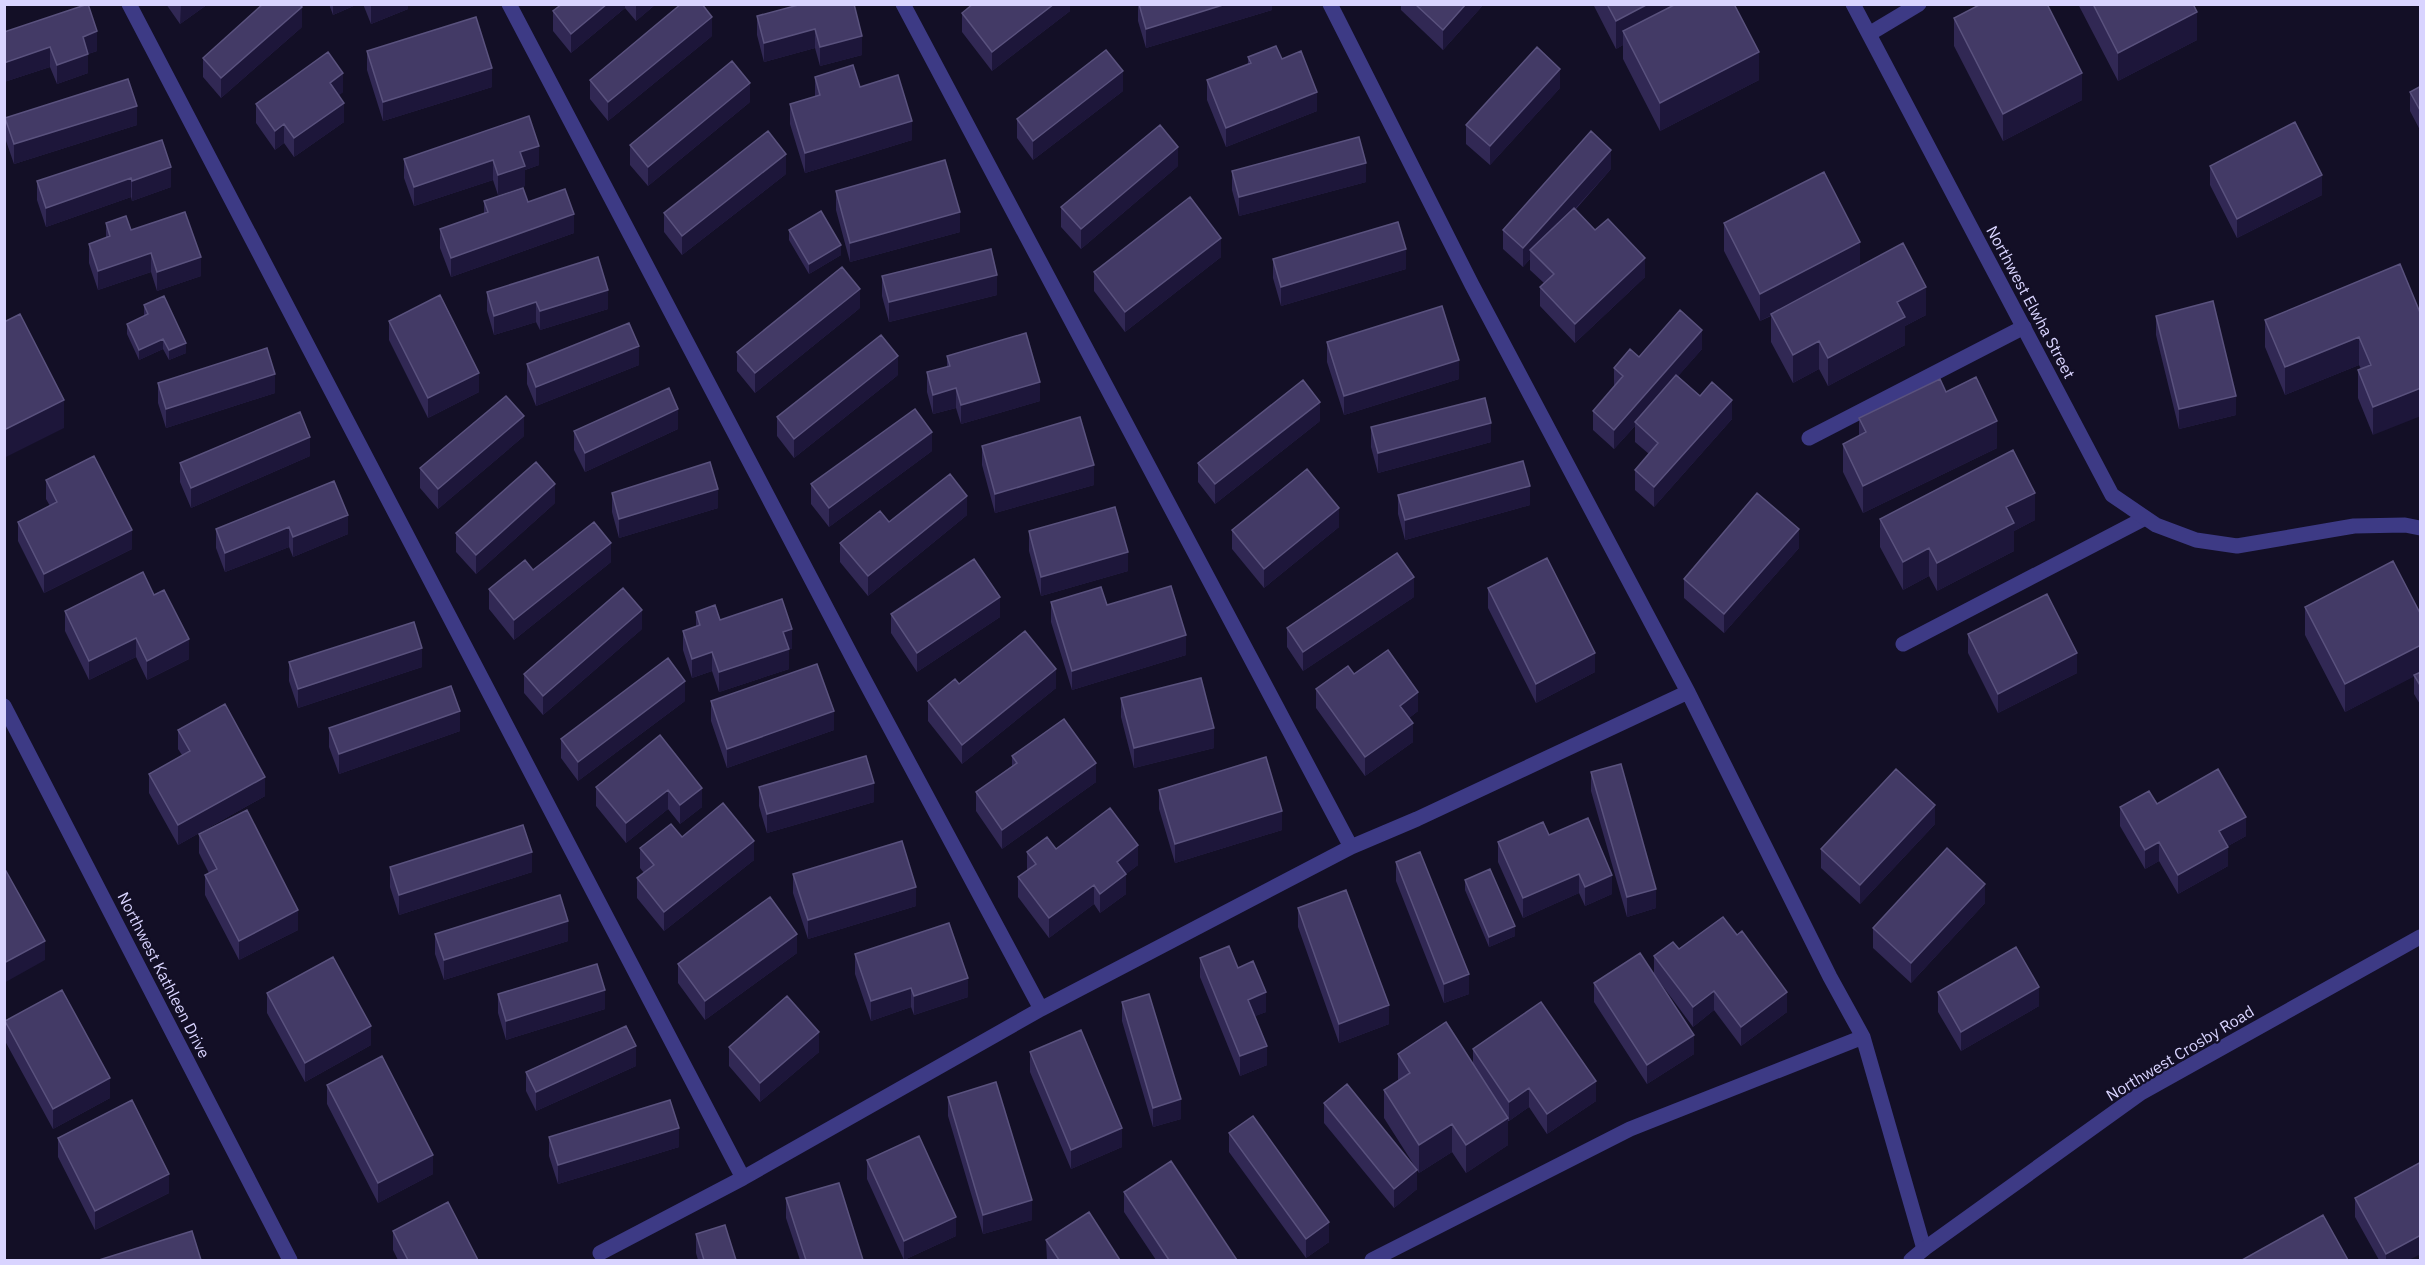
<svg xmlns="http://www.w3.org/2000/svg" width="2425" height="1265" viewBox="0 0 2425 1265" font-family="'IBM Plex Sans',sans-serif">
<rect width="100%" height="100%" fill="#130f26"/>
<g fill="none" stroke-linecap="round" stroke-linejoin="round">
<path stroke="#3d3a85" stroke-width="15" d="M1809 438 2024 327
M1903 644 2145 518"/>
<path stroke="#3d3a85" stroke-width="15" d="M129 4 743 1178
M509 4 859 670 1041 1009
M903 4 1351 847
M1330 4 1472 285 1688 692 1830 977 1863 1037 1924 1249
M1853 4 2112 495 2156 525 2196 540 2237 546 2354 526 2405 525 2420 528
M1869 34 1919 4
M4 706 290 1260
M600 1253 743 1178 1041 1009 1351 847 1417 819 1688 692
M1372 1260 1630 1129 1863 1037"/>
<path stroke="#3d3a85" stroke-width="15" d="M1911 1260 1924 1249 2141 1093 2420 937"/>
</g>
<path fill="#312854" d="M166 4H208L180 24Z
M329 4H358L333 15Z
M363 4H408V9L371 24Z
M562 4H656L636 21 625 8 571 53 553 31V11Z
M802 4 862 55 820 66 815 48 764 62 757 35V16Z
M1070 4V11L992 71 962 32V13Z
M1138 4H1272V10L1146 48 1138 21Z
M1401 4H1484L1443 50 1401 10Z
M1593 4H1734L1759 80 1660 131 1623 59V45L1616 49Z
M2078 4H2193L2197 40 2118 81Z
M1954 18 2082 100 2003 141 1954 46Z
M302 27 221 98 203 77V58Z
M4 32 97 51 88 54V73L57 84 50 67 4 82Z
M712 36 608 121 590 99V80Z
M367 51 492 87 383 121 367 70Z
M1248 57 1282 59 1317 111 1226 147 1207 100V80L1248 64Z
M815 77 860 87 912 140 805 173 790 124V104L815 97Z
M2421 86V132L2410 111V92Z
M1560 88 1490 165 1466 144V125Z
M1123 91 1033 160 1017 138V119Z
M343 92 339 95 344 122 294 157 284 143 275 150 256 123V104Z
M750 102 648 186 630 165V145Z
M529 116 539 165 525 170V186L498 195 493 180 414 206 404 178V159Z
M5 118 137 125 14 164 5 138Z
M162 140 171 187 132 201 131 197 46 227 37 200V181Z
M1178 166 1081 249 1061 227V207Z
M2210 166 2322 195 2237 238 2210 185Z
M1611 169 1576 209 1595 230 1645 277 1575 343 1540 306V287L1544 283 1530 270V259L1523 267 1503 249V230Z
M1232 171 1366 182 1239 216 1232 190Z
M786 174 682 255 664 232V213Z
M836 191 960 232 850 262 836 210Z
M484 201 528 202 574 233 451 277 440 248V229L484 213Z
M106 223 131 230 201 276 157 291 151 272 98 290 89 263V244L106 238Z
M1724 223 1860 266 1926 315 1905 326V345L1828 386 1819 369 1793 383 1771 342V316L1760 321 1724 251Z
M789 230 841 255 809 274 789 240Z
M1221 257 1125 332 1094 291V272Z
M1273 259 1406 269 1281 306 1273 278Z
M2400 264 2373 435 2358 398V370L2361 369 2359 365 2285 395 2265 347V320Z
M882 276 997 295 889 322 882 296Z
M487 292 608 309 540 330 536 322 494 335 487 311Z
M144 305 186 353 169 360 163 349 139 360 127 334V324L144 316Z
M860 308 755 393 737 371V352Z
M2156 316 2236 415 2179 429 2156 335Z
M389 321 479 392 428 418 389 340Z
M1327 342 1459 379 1344 415 1327 362Z
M1702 349 1678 376 1700 396 1732 419 1654 507 1635 490V470L1649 454 1635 442V426L1614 449 1593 430V411L1614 387V368L1639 357Z
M947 356 1040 401 961 424 956 408 933 414 927 392V372L947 367Z
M527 364 639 365 536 406 527 384Z
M898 375 794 458 777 436V417Z
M158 383 275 393 166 428 158 403Z
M1946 392 1997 448 1863 513 1843 472V444L1859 436V418Z
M1320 421 1215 504 1198 482V463Z
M1371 427 1491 442 1378 473 1371 447Z
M678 429 585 472 574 450V431Z
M524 436 438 509 420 488V468Z
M982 446 1094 485 995 513 982 465Z
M932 451 829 527 811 504V484Z
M310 456 191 508 180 482V463Z
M46 480 132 549 44 593 18 541V522L50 506 46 499Z
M612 493 718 508 619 538 612 512Z
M1398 495 1530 505 1405 540 1398 514Z
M555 503 476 574 456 552V533Z
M348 515V534L293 557 289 547 225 572 216 548V529Z
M967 515 868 596 840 562V543L889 522Z
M1880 519 2035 520 2014 531V551L1937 591 1929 576 1903 590 1880 547Z
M1339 527 1264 588 1232 549V530Z
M1029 531 1128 571 1041 596 1029 551Z
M1799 548 1724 633 1684 598V579Z
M611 562 514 640 489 609V589L533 570Z
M1488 588 1595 672 1536 703 1488 608Z
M154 595 189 659 147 680 136 657 89 680 65 631V611Z
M1414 597 1303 671 1287 647V628Z
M1051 602 1107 605 1186 655 1072 690 1051 622Z
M2305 607 2421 615V706L2414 694V676L2345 712 2305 635Z
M696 612 720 620 792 649H789V669L719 692 712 671 692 678 683 650V631L696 627Z
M891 614 1000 617 917 672 891 633Z
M642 629 543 715 524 693V674Z
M1968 634 2077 673 1998 713 1968 653Z
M289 662 422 667 298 708 289 681Z
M1354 674 1418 711 1409 718 1413 742 1365 776 1316 708V689Z
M959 684 1056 688 962 764 928 721V701Z
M1121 698 1214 748 1134 768 1121 717Z
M685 701 578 781 561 758V739Z
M711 701 834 730 727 768 711 721Z
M329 728 460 731 339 774 329 747Z
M178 730 265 796 178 845 149 793V774L182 755 178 749Z
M660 735 702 807 680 824 668 809 626 843 596 806V787Z
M1012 756 1096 782 1002 849 976 811V792L1012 766Z
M1591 772 1656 908 1627 917 1591 791Z
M759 787 874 802 767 833 759 806Z
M1159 790 1282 830 1175 863 1159 809Z
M2157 804 2246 836 2228 846V866L2178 894 2159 861 2145 869 2120 826V807Z
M1935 824 1860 904 1821 868V849Z
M199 834 298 930 239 960 205 895V875L209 873 199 853Z
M1549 835 1612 894 1585 906 1579 893 1523 918 1498 862V842Z
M682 837 754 860 664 931 637 898V878L644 873 640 868V848Z
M1056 849 1138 865 1126 874V894L1100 913 1094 904 1049 938 1018 897V877L1027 871V852Z
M1396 862 1469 994 1444 1003 1396 881Z
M390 867 532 872 399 915 390 887Z
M793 874 916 906 808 939 793 893Z
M1465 880 1515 936 1489 947 1465 890Z
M1985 903 1911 983 1873 948V928Z
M1298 908 1389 1024 1339 1043 1298 927Z
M435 934 568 941 444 980 435 954Z
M1737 935 1787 1012 1741 1046 1714 1010 1693 1027 1656 977 1694 1054 1647 1084 1594 1002V983L1654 975V956Z
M797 953 705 1020 678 983V964Z
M855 954 968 997 914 1015 911 1007 871 1021 855 974Z
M1200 958 1238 968 1266 1012 1255 1016 1267 1065 1240 1076 1200 977Z
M1938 992 2039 1006 1961 1051 1938 1012Z
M267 993 371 1045 305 1082 267 1013Z
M498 994 605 1009 506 1040 498 1013Z
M1122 1002 1181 1119 1153 1127 1122 1021Z
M5 1021 110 1098 53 1129 5 1041Z
M729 1047 819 1052 760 1102 729 1066Z
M1473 1049 1596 1101 1547 1134 1529 1107 1509 1121H1508V1145L1466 1173 1452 1152 1419 1173 1384 1118V1090L1398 1081V1054L1473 1063Z
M1030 1052 1122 1147 1071 1169 1030 1072Z
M636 1066 536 1111 526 1091V1072Z
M327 1085 433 1174 378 1203 327 1104Z
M948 1097 1032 1220 983 1234 948 1116Z
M1324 1103 1417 1189 1394 1208 1324 1123Z
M1229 1133 1329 1242 1306 1258 1229 1152Z
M549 1137 679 1147 558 1184 549 1156Z
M58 1138 169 1193 95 1230 58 1157Z
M867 1160 956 1236 904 1260 867 1179Z
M1124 1192 1237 1260H1156L1124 1212Z
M786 1198 863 1260H800L786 1218Z
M2355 1198 2409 1260H2379L2355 1217Z
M393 1231 478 1260H398L393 1250Z
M696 1234 736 1260H698L696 1253Z
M1046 1240 1120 1260H1047Z"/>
<path fill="#1d163a" d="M181 4H208L180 24Z
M333 4H358L333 15Z
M371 4H408V9L371 24Z
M607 4H625V8L571 53V34Z
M636 4H656L636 21Z
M1054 4H1070V11L992 71V52Z
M1226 4H1272V10L1146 48V29Z
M1466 4H1484L1443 50V30Z
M1648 4H1703L1623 31V45L1616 49V21Z
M302 7V27L221 98V78Z
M2197 12V40L2118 81V53Z
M712 17V36L608 121V102Z
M815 29V48L764 62V43Z
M97 31V51L88 54V73L57 84V65L83 37Z
M862 36V55L820 66V47Z
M50 47V67L4 82V63Z
M1759 52V80L1660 131V103Z
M492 68V87L383 121V102Z
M1560 69V88L1490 165V146Z
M1123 71V91L1033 160V141Z
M343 73V92L330 102V83Z
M2082 73V100L2003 141V114Z
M750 83V102L648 186V167Z
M1317 92V111L1226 147V128Z
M344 103V122L294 157V138Z
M137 106V125L14 164V144Z
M912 121V140L805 173V153Z
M284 124V143L275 150V131Z
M539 146V165L525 170V186L498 195V175L520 152Z
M1178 147V166L1081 249V229Z
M1611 150V169L1534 254 1530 250V259L1523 267V248Z
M786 154V174L682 255V236Z
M493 160V180L414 206V187Z
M1366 163V182L1239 216V197Z
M171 167V187L132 201V181Z
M2322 175V195L2237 238V219Z
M131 178V197L46 227V208Z
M960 212V232L850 262V243Z
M574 214V233L451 277V258Z
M1221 238V257L1125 332V312Z
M1860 242V270L1760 321V294Z
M841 245V255L809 274V264Z
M1406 249V269L1281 306V287Z
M151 253V272L98 290V271Z
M201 257V276L157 291V272Z
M1645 258V277L1575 343V324Z
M997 275V295L889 322V302Z
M1926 287V315L1905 326V345L1828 386V358L1897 302Z
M860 289V308L755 393V373Z
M608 290V309L540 330V311Z
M536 302V322L494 335V316Z
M1702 330V349L1636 424 1635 422V426L1614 449V430Z
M2359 337V365L2285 395V367Z
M163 339V349L139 360V350Z
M1819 341V369L1793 383V355Z
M186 343V353L169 360V350Z
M639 346V365L536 406V387Z
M898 356V375L794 458V439Z
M1459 360V379L1344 415V396Z
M479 373V392L428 418V398Z
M275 374V393L166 428V409Z
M1040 382V401L961 424V405Z
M956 388V408L933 414V395Z
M2421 388V416L2373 435V407Z
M2236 396V415L2179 429V409Z
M64 400V428L4 458V430Z
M1732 400V419L1654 507V487Z
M1320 402V421L1215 504V484Z
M678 409V429L585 472V453Z
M524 416V436L438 509V489Z
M1997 421V448L1863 513V486Z
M1491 423V442L1378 473V453Z
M932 432V451L829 527V508Z
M310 437V456L191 508V488Z
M1094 465V485L995 513V494Z
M555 484V503L476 574V555Z
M1530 486V505L1405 540V520Z
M718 489V508L619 538V519Z
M2035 493V520L2014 531V551L1937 591V563L2006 507Z
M967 496V515L868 596V576Z
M1339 508V527L1264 588V569Z
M348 515V534L293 557V537Z
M289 527V547L225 572V553Z
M1799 529V548L1724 633V614Z
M132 530V549L44 593V574Z
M611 543V562L514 640V620Z
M1929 548V576L1903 590V562Z
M1128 552V571L1041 596V577Z
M1414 577V597L1303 671V652Z
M1000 597V617L917 672V653Z
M642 610V629L543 715V696Z
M792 629V649H789V669L719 692V672L783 632Z
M1186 635V655L1072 690V671Z
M136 638V657L89 680V661Z
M189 639V659L147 680V661Z
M2421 645V673L2345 712V684Z
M422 648V667L298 708V689Z
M712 652V671L692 678V659Z
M1595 653V672L1536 703V684Z
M2077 653V673L1998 713V694Z
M1056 669V688L962 764V745Z
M685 681V701L578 781V762Z
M1418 692V711L1400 725V706Z
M460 711V731L339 774V754Z
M834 711V730L727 768V749Z
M1413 723V742L1365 776V757Z
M1214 728V748L1134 768V748Z
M1096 763V782L1002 849V830Z
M265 777V796L178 845V825Z
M874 783V802L767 833V814Z
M702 788V807L680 824V805Z
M668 790V809L626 843V823Z
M1935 805V824L1860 904V885Z
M1282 811V830L1175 863V844Z
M2246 817V836L2219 851V831Z
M754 841V860L664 931V912Z
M2159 842V861L2145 869V850Z
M1138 845V865L1117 881V862Z
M2228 847V866L2178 894V875Z
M532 852V872L399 915V895Z
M1126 874V894L1100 913V894Z
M1579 874V893L1523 918V898Z
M1612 875V894L1585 906V887Z
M1985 884V903L1911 983V963Z
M1094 885V904L1049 938V918Z
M916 887V906L808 939V920Z
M1656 889V908L1627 917V897Z
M298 910V930L239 960V941Z
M568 921V941L444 980V960Z
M1515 926V936L1489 947V937Z
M797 934V953L705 1020V1001Z
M45 941V960L4 983V963Z
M1469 974V994L1444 1003V984Z
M968 978V997L914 1015V996Z
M2039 987V1006L1961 1051V1032Z
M911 988V1007L871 1021V1001Z
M605 990V1009L506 1040V1021Z
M1714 991V1010L1693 1027V1007Z
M1266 992V1012L1248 1019V1000Z
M1787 992V1012L1741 1046V1027Z
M1389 1005V1024L1339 1043V1024Z
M371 1026V1045L305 1082V1063Z
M819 1032V1052L760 1102V1083Z
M1694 1035V1054L1647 1084V1065Z
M636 1046V1066L536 1111V1092Z
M1267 1046V1065L1240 1076V1056Z
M110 1078V1098L53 1129V1109Z
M1596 1081V1101L1547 1134V1114Z
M1529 1088V1107L1509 1121V1102Z
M1181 1099V1119L1153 1127V1108Z
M1508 1118V1145L1466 1173V1145Z
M1452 1124V1152L1419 1173V1145Z
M679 1128V1147L558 1184V1165Z
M1122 1128V1147L1071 1169V1150Z
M433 1155V1174L378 1203V1183Z
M1417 1170V1189L1394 1208V1189Z
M169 1174V1193L95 1230V1211Z
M1032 1200V1220L983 1234V1215Z
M956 1217V1236L904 1260V1241Z
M1329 1222V1242L1306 1258V1239Z
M2421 1235V1254L2409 1260H2386V1254Z"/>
<path fill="#433a66" stroke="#5a527e" stroke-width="1.5" d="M88 4 97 31 83 37 88 54 57 65 50 47 4 63V32Z
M263 4H299L302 7 221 78 203 58Z
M562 4H607L571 34 553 11Z
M681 4H702L712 17 608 102 590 80Z
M802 4H854L862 36 820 47 815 29 764 43 757 16Z
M973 4H1054L992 52 962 13Z
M1139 4H1226L1146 29Z
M1415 4H1466L1443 30Z
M1607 4H1648L1616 21Z
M1676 4H1734L1759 52 1660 103 1623 31Z
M1981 4H2047L2082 73 2003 114 1954 18Z
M2093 4H2193L2197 12 2118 53Z
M476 17 492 68 383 102 367 51Z
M1276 46 1282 59 1301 51 1317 92 1226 128 1207 80 1251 63 1248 57Z
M1537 47 1560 69 1490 146 1466 125Z
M1106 50 1123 71 1033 141 1017 119Z
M328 52 343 73 330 83 344 103 294 138 284 124 275 131 256 104Z
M732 61 750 83 648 167 630 145Z
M853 65 860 87 898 75 912 121 805 153 790 104 820 95 815 77Z
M128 79 137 106 14 144 5 118Z
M2421 86V112L2410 92Z
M529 116 539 146 520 152 525 166 498 175 493 160 414 187 404 159Z
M2295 122 2322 175 2237 219 2210 166Z
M1160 125 1178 147 1081 229 1061 207Z
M768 131 786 154 682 236 664 213Z
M1591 131 1611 150 1523 248 1503 230Z
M1359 137 1366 163 1239 197 1232 171Z
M162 140 171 167 132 181 131 178 46 208 37 181Z
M945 160 960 212 850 243 836 191Z
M1824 172 1860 242 1760 294 1724 223Z
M523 188 528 202 565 189 574 214 451 258 440 229 488 212 484 201Z
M1190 197 1221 238 1125 312 1094 272Z
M1574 208 1595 230 1608 219 1645 258 1575 324 1540 287 1554 274 1530 250Z
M821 211 841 245 809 264 789 230Z
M185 212 201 257 157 272 151 253 98 271 89 244 110 236 106 223 126 216 131 230Z
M1398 222 1406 249 1281 287 1273 259Z
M1903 243 1926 287 1897 302 1905 317 1828 358 1819 341 1793 355 1771 314Z
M991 249 997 275 889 302 882 276Z
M598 257 608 290 540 311 536 302 494 316 487 292Z
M2400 264 2421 315V388L2373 407 2358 370 2371 365 2359 337 2285 367 2265 320Z
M842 267 860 289 755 373 737 352Z
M440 295 479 373 428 398 389 321Z
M164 296 186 343 169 350 163 339 139 350 127 324 148 314 144 305Z
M2213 301 2236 396 2179 409 2156 316Z
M1442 306 1459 360 1344 396 1327 342Z
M1680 310 1702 330 1614 430 1593 411 1623 376 1614 368 1630 349 1639 357Z
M20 314 64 400 4 430V322Z
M629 323 639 346 536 387 527 364Z
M1026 333 1040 382 961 405 956 388 933 395 927 372 950 366 947 356Z
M881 335 898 356 794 439 777 417Z
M267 348 275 374 166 409 158 383Z
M1676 375 1700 396 1712 382 1732 400 1654 487 1635 470 1658 443 1635 422Z
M1976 377 1997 421 1863 486 1843 444 1866 432 1859 418 1940 379 1946 392Z
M1303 380 1320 402 1215 484 1198 463Z
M669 388 678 409 585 453 574 431Z
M506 396 524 416 438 489 420 468Z
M1485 398 1491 423 1378 453 1371 427Z
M915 409 932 432 829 508 811 484Z
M300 412 310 437 191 488 180 463Z
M1080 417 1094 465 995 494 982 446Z
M2013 450 2035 493 2006 507 2014 523 1937 563 1929 548 1903 562 1880 519Z
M94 456 132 530 44 574 18 522 57 502 46 480Z
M1523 461 1530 486 1405 520 1398 495Z
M536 462 555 484 476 555 456 533Z
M710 462 718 489 619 519 612 493Z
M1307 469 1339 508 1264 569 1232 530Z
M950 474 967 496 868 576 840 543 880 511 889 522Z
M334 481 348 515 293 537 289 527 225 553 216 529Z
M1757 493 1799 529 1724 614 1684 579Z
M1115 507 1128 552 1041 577 1029 531Z
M594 522 611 543 514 620 489 589 525 560 533 570Z
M1397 553 1414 577 1303 652 1287 628Z
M1547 558 1595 653 1536 684 1488 588Z
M974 559 1000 597 917 653 891 614Z
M2393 561 2421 615V645L2345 684 2305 607Z
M143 572 154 595 164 590 189 639 147 661 136 638 89 661 65 611Z
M1171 586 1186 635 1072 671 1051 602 1101 587 1107 605Z
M623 588 642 610 543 696 524 674Z
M2047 594 2077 653 1998 694 1968 634Z
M782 599 792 629 783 632 789 649 719 672 712 652 692 659 683 631 700 625 696 612 715 605 720 620Z
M414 622 422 648 298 689 289 662Z
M1025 631 1056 669 962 745 928 701 955 679 959 684Z
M1388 650 1418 692 1400 706 1413 723 1365 757 1316 689 1348 666 1354 674Z
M668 658 685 681 578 762 561 739Z
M817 664 834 711 727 749 711 701Z
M2421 672V687L2414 675Z
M1201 678 1214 728 1134 748 1121 698Z
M451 686 460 711 339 754 329 728Z
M225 704 265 777 178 825 149 774 190 751 178 730Z
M1064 719 1096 763 1002 830 976 792 1017 763 1012 756Z
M660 735 702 788 680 805 668 790 626 823 596 787Z
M866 756 874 783 767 814 759 787Z
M1266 757 1282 811 1175 844 1159 790Z
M1621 764 1656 889 1627 897 1591 772Z
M1896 769 1935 805 1860 885 1821 849Z
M2218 769 2246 817 2219 831 2228 847 2178 875 2159 842 2145 850 2120 807 2149 791 2157 804Z
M723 803 754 841 664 912 637 878 654 865 640 848 671 824 682 837Z
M1110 808 1138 845 1117 862 1126 874 1100 894 1094 885 1049 918 1018 877 1036 864 1027 852 1047 837 1056 849Z
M247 810 298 910 239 941 205 875 217 869 199 834Z
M1588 818 1612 875 1585 887 1579 874 1523 898 1498 842 1543 822 1549 835Z
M523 825 532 852 399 895 390 867Z
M902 841 916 887 808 920 793 874Z
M1947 848 1985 884 1911 963 1873 928Z
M1420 852 1469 974 1444 984 1396 862Z
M1490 869 1515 926 1489 937 1465 880Z
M6 871 45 941 4 963V872Z
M1346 890 1389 1005 1339 1024 1298 908Z
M560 895 568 921 444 960 435 934Z
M770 897 797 934 705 1001 678 964Z
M1723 917 1737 935 1742 931 1787 992 1741 1027 1714 991 1693 1007 1654 956 1673 942 1679 949Z
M949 923 968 978 914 996 911 988 871 1001 855 954Z
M1229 946 1238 968 1253 961 1266 992 1248 1000 1267 1046 1240 1056 1200 958Z
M2016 947 2039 987 1961 1032 1938 992Z
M1640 953 1694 1035 1647 1065 1594 983Z
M333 957 371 1026 305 1063 267 993Z
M597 964 605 990 506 1021 498 994Z
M62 990 110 1078 53 1109 5 1021Z
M1149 994 1181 1099 1153 1108 1122 1002Z
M787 996 819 1032 760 1083 729 1047Z
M1541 1002 1596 1081 1547 1114 1529 1088 1509 1102 1473 1049Z
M1446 1022 1508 1118 1466 1145 1452 1124 1419 1145 1384 1090 1410 1073 1398 1054Z
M626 1026 636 1046 536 1092 526 1072Z
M1081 1030 1122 1128 1071 1150 1030 1052Z
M382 1056 433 1155 378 1183 327 1085Z
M996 1082 1032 1200 983 1215 948 1097Z
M1347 1084 1417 1170 1394 1189 1324 1103Z
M132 1100 169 1174 95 1211 58 1138Z
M670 1100 679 1128 558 1165 549 1137Z
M1253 1116 1329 1222 1306 1239 1229 1133Z
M919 1136 956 1217 904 1241 867 1160Z
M1171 1161 1237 1260H1169L1124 1192Z
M2421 1162V1235L2386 1254 2355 1198Z
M839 1183 863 1260H806L786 1198Z
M448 1202 478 1260H408L393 1231Z
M1089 1212 1120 1260H1059L1046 1240Z
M2323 1215 2348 1260H2242Z
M725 1225 736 1260H704L696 1234Z
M192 1231 201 1260H99Z"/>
<g text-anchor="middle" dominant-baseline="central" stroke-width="4.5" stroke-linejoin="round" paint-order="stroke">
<g font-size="16" fill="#d9d4ff" stroke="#130f26">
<text transform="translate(2031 302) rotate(62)">Northwest Elwha Street</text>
<text transform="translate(164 975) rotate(63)">Northwest Kathleen Drive</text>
<text transform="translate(2180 1053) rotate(-31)">Northwest Crosby Road</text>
</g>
</g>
<rect width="2425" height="1265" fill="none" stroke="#d9d4ff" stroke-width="12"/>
</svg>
